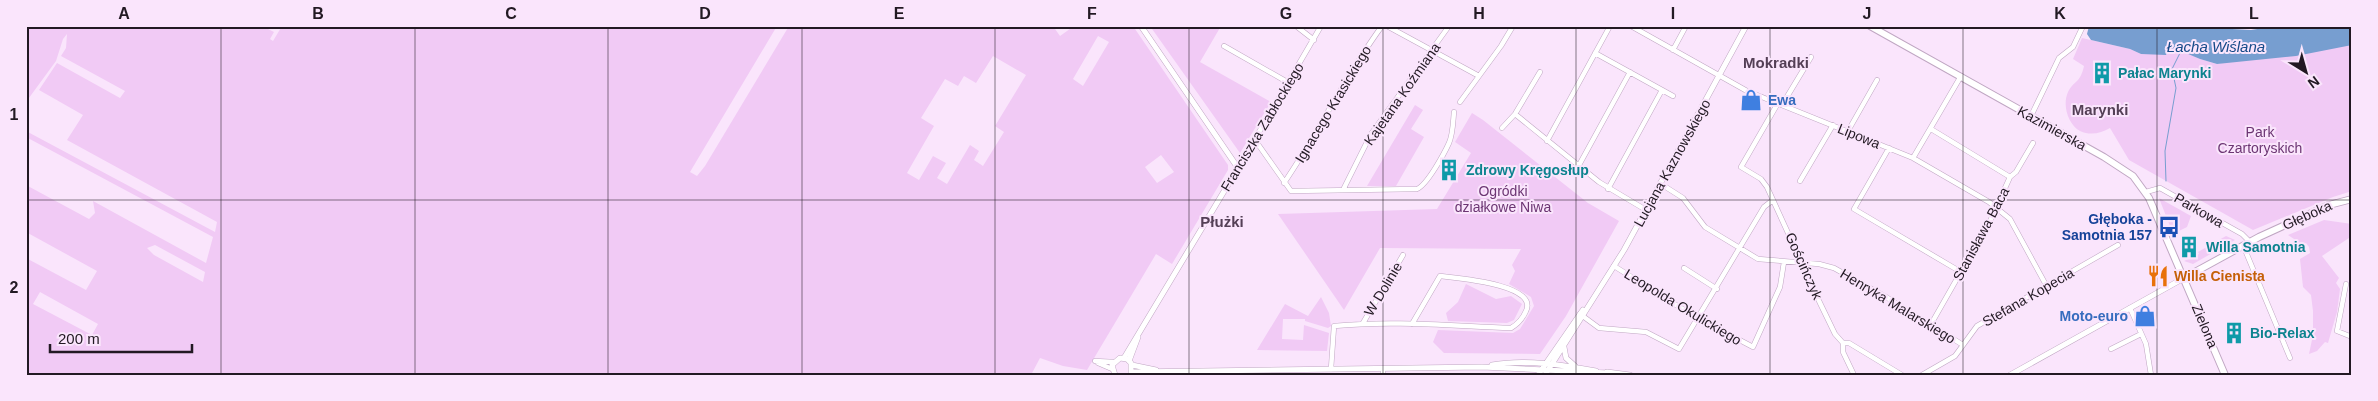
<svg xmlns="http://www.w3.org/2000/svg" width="2378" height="401" viewBox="0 0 2378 401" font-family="Arial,sans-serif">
<rect width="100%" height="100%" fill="#fae5fc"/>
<path fill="#f1caf5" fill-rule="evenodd" d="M26 26H262L274 32 270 39 273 41 282 26H777L690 172 697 176 705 166 789 26H1053L1060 36 1074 26H1133L1228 165V170L1172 264 1156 254 1087 370 1063 366 1040 358 1031 375H26V258L86 290 97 271 26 232V185L89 219 95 213 93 201 206 263 213 237 26 137V131L215 232 217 222 67 140 83 115 39 90 57 63 120 98 125 91 61 56 66 48 67 34 63 39 56 61 26 102ZM1098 36 1109 42 1083 86 1073 79ZM993 56 1026 75 995 126 1004 132 983 166 974 160 979 151 970 145 947 184 937 178 946 163 933 156 919 180 907 173 934 126 921 118 945 79 958 86 964 76 976 83ZM1161 155 1174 172 1157 183 1145 167ZM155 245 205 272 203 282 154 255 147 248ZM40 292 98 324 92 335 33 304Z
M1150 26H1221L1200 62 1271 102 1240 153Z
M2082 38 2130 49 2141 54 2174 47 2200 59 2217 64 2352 38V191L2333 197 2253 230 2129 160 2110 128C2101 133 2091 136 2080 131 2068 124 2062 105 2068 92 2074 80 2080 84 2084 66L2073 59Z
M1415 105 1423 110 1411 129 1424 137 1396 186H1367Z
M1472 113 1483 120 1588 203 1619 221 1566 316 1540 354 1444 353 1433 342 1438 330 1513 333 1520 329 1534 306 1531 297 1509 284 1515 271 1512 265 1521 249 1380 248 1344 310 1278 214 1437 209 1471 153 1455 142Z
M2159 198 2191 216 2187 227 2173 234Z
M2324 220 2352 224V236L2322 256 2339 278 2336 283 2340 289 2337 312 2328 343 2325 342 2317 351 2309 354 2313 335V311L2311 295 2303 287 2300 259 2310 253 2309 247 2306 243 2297 247 2294 239 2288 235Z
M2226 236 2235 240 2193 264 2184 261 2199 254 2198 252Z
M1466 284 1496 299 1511 296 1522 304 1514 320 1507 323 1448 321 1446 313 1458 302Z
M1321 297 1329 313 1331 326 1328 328 1305 321V319H1283L1282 339 1303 340 1304 325 1329 333 1327 351 1257 350 1285 304 1308 316Z"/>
<path fill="#779ed0" d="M2089 26H2176L2251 30 2276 26H2352V45L2296 56 2217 64 2200 59 2174 48 2168 50 2166 55 2141 54 2130 49 2091 40 2087 34Z"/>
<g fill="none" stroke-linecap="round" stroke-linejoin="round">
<path stroke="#779ed0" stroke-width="1" d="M2166 181 2165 151 2176 88 2172 69 2181 51"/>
<g stroke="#c0a7c3" stroke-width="5.5">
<path id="minor" d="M1296 26 1314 40
M1387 26 1479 76
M1631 26 1747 91 1913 158 1961 76
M1224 46 1289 83
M1673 50 1686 26
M1595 53 1673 96
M1460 102 1501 46 1513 26
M1778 103 1741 167 1761 179 1767 187 1820 303 1835 334 1843 343V352L1854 375
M1782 105 1811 57
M1515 114 1599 182 1646 210
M2031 116 2059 58 2073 47 2083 26
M1502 128 1515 114 1540 72
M1931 129 2010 177
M1848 131 1877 80
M1255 140 1291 191 1417 189C1427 185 1444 154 1449 143 1453 134 1453 122 1454 112
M1547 141 1610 26
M1889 148 1854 209 1961 272
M1913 158 1989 202 2010 219 2046 285
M1578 167 1630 72
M1238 168 1321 26
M1800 181 1833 125
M1284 183C1319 132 1345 76 1382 26
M1661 184 1683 198 1705 227 1758 259 1819 264 1834 268 1886 297 1963 345
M1608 189 1662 90
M1343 190 1371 134 1449 26
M2146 192 2160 188 2242 234 2250 242
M2243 245 2290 358
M1614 266 1692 315 1753 347 1780 287 1784 262
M1684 268 1717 289
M2346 284 2337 331 2352 337
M2130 308 2146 344 2151 375
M1580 314 1599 328 1646 332 1679 349 1764 207 1773 200
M1363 323 1403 255
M1930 326 1991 219 2010 177 2016 172 2033 143
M1843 343H1849L1902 375
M2111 349 2141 334
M1095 361 1114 362
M1098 363 1112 369
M1331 369 1334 326C1393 320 1452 326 1511 328 1518 324 1523 318 1526 311 1539 284 1455 278 1440 276L1412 324
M1383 369V375
M1922 375 1955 356 1977 326 2118 245"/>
</g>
<g stroke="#c0a7c3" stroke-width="6">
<path id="tertiary" d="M1564 347 1566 358 1575 366
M1124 358 1238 168 1141 26
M1129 361 1138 337
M1132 365 1156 370
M1492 365C1525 359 1563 365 1596 371
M1132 372 1482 367 1609 373
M1607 372 1630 375
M1115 375 1112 365 1120 358 1127 359 1131 363V373
M1538 375 1583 310
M1545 375 1624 250 1746 26
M2010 375 2184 278"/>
</g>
<g stroke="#c0a7c3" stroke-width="8">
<path id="secondary" d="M1870 26 2104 157 2133 176 2149 198 2225 375
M2184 278 2259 237 2329 205 2352 199"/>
</g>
<use href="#minor" stroke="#fff" stroke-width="4.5"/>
<use href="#tertiary" stroke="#fff" stroke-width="5"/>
<use href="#secondary" stroke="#fff" stroke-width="6"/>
</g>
<path fill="none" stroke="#221923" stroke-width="1" stroke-opacity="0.55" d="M221 26V375M415 26V375M608 26V375M802 26V375M995 26V375M1189 26V375M1383 26V375M1576 26V375M1770 26V375M1963 26V375M2157 26V375M26 200H2352"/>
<defs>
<g id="building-bare" transform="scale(1.725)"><path d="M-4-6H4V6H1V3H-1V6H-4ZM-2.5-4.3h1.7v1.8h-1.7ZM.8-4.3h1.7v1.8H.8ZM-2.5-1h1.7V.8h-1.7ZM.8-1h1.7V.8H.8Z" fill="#0f9aa8" stroke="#fae5fc" stroke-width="2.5" paint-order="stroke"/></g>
<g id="shop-bare" transform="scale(1.725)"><path d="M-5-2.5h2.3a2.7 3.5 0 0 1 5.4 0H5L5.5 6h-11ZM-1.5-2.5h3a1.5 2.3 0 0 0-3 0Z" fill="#3f7fe0" stroke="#fae5fc" stroke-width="2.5" paint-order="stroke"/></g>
<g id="bus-bare" transform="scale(1.725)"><path d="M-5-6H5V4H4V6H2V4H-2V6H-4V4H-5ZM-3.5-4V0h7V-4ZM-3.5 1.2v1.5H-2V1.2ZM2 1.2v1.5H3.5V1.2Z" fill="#1a4fb4" stroke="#fae5fc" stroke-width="2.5" paint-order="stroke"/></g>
<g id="restaurant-bare" transform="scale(1.725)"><path d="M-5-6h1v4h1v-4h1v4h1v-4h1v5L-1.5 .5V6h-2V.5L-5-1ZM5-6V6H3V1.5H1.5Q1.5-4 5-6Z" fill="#e8710a" stroke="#fae5fc" stroke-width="2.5" paint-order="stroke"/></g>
</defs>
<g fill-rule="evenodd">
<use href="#building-bare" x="2102" y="73"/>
<use href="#shop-bare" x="1751" y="100"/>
<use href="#building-bare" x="1449" y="170"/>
<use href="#bus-bare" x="2169" y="227"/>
<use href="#building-bare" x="2189" y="247"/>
<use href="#restaurant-bare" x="2158" y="276"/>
<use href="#shop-bare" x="2145" y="316"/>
<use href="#building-bare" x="2234" y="333"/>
</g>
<g text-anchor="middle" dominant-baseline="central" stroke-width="4" stroke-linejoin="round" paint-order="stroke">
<g font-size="14" font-weight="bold" fill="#0d838f" stroke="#fae5fc" text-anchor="start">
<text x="2118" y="73">Pałac Marynki</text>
<text x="1466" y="170">Zdrowy Kręgosłup</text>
<text x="2206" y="247">Willa Samotnia</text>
<text x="2250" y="333">Bio-Relax</text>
</g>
<g font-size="14" fill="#221923" stroke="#fae5fc">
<text transform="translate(1402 94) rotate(-55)">Kajetana Koźmiana</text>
<text transform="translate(1333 104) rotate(-59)">Ignacego Krasickiego</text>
<text transform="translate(1262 127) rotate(-59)">Franciszka Zabłockiego</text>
<text transform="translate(2052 128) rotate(29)">Kazimierska</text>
<text transform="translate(1859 136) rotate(22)">Lipowa</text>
<text transform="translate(1672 163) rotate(-61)">Lucjana Kaznowskiego</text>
<text transform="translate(2199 210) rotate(30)">Parkowa</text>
<text transform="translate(2307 215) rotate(-24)">Głęboka</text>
<text transform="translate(1981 234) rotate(-62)">Stanisława Baca</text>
<text transform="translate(1804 266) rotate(66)">Gościńczyk</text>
<text transform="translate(1383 289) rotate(-59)">W Dolinie</text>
<text transform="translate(2028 297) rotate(-30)">Stefana Kopecia</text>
<text transform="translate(1898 306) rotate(31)">Henryka Malarskiego</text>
<text transform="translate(1683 307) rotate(31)">Leopolda Okulickiego</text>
<text transform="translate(2205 326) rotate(67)">Zielona</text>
</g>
<g font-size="14" font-weight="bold" fill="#366cbe" stroke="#fae5fc" text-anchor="start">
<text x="1768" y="100">Ewa</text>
<text x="2128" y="316" text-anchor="end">Moto-euro</text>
</g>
<g font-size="14" fill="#6c3573" stroke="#fae5fc">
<text x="2260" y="132">Park<tspan x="2260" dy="16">Czartoryskich</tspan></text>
<text x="1503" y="191">Ogródki<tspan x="1503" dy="16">działkowe Niwa</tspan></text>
</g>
<g font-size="14" font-weight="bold" fill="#164399" stroke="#fae5fc" text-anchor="end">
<text x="2152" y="219">Głęboka -<tspan x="2152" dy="16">Samotnia 157</tspan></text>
</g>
<g font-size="14" font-weight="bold" fill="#c56008" stroke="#fae5fc" text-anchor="start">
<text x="2174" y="276">Willa Cienista</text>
</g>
<g font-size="15" font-style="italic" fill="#154a88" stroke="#fae5fc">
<text x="2216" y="46">Łacha Wiślana</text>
</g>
<g font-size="15" font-weight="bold" fill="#543f56" stroke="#fae5fc">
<text x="1776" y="62">Mokradki</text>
<text x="2100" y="109">Marynki</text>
<text x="1222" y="221">Płużki</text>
</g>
</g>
<rect width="2378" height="401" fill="none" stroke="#fae5fc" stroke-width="55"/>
<g transform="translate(2306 72) rotate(143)" stroke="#fae5fc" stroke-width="4" paint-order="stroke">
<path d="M0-4L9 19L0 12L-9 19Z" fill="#221923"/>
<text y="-8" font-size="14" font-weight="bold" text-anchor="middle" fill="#221923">N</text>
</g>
<path d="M50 344v8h142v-8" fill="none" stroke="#221923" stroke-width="2.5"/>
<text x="58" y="344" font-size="15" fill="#221923" stroke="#fae5fc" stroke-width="4" paint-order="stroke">200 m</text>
<rect x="28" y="28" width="2322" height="346" fill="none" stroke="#221923" stroke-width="2"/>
<g font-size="16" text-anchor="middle" font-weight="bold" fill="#221923">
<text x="124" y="19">A</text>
<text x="318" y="19">B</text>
<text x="511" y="19">C</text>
<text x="705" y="19">D</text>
<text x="899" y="19">E</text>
<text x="1092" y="19">F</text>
<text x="1286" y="19">G</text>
<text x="1479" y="19">H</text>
<text x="1673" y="19">I</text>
<text x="1867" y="19">J</text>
<text x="2060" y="19">K</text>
<text x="2254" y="19">L</text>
<text x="14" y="120">1</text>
<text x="14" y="293">2</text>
</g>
</svg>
